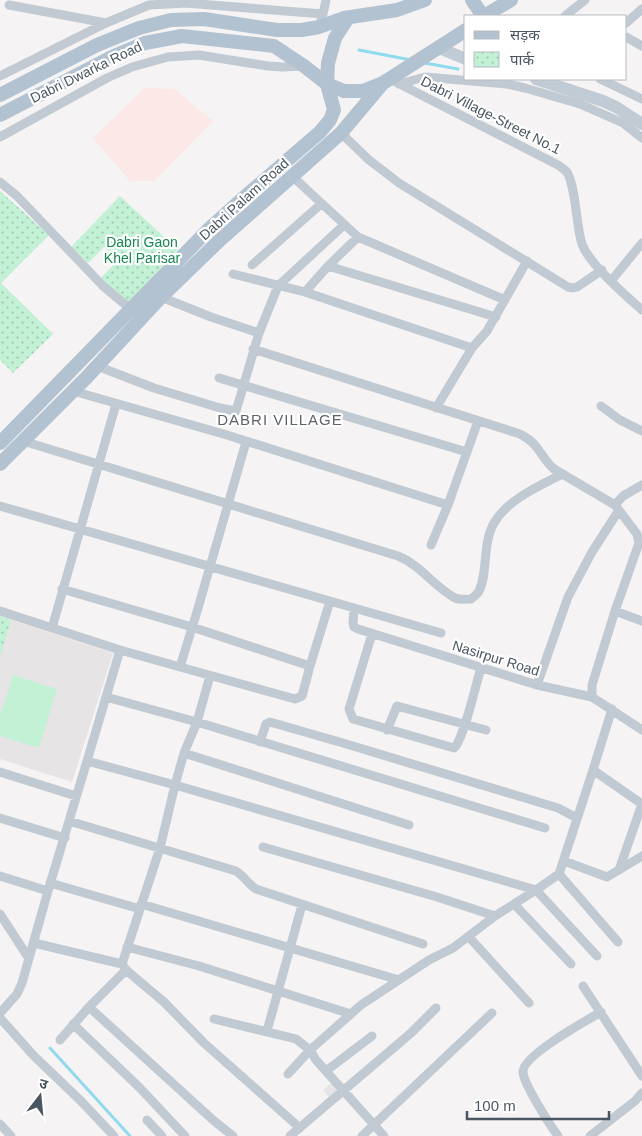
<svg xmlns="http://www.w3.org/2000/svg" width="642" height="1136" viewBox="0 0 642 1136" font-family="Helvetica,'Noto Sans Devanagari',sans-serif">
<defs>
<pattern id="park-dots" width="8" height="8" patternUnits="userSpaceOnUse" patternTransform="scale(1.25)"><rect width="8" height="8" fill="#c3f1d5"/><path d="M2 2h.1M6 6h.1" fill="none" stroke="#a0c6b0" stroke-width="1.8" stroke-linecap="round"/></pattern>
</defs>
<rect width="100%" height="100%" fill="#f5f3f3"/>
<path fill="#e6e4e5" d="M0 616 113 653 72 782 0 759Z
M331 1083 340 1092 331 1100 323 1090Z"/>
<path fill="#fce8e6" d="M145 88 174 89 213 121 154 181H130L93 138Z"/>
<path fill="#c3f1d5" d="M13 675 57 689 39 748 0 736V716Z"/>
<path fill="url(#park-dots)" d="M0 191 49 235 1 283 53 334 13 373 0 360Z
M120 196 178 250 127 303 101 278 118 260 104 247 88 263 71 247Z
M0 616 11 620 0 657Z"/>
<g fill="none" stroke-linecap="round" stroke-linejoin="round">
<path stroke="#90daee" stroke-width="3" d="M359 50 411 60
M425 63 458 69
M50 1048 130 1136"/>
<path stroke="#c1cad2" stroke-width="9" d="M9 5 106 23
M323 14 326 0
M565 16 585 0
M626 23 642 9
M626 37 642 46
M0 76 106 23 149 5 186 3 323 14 319 27
M390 79 558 165C561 167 565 170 567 172 576 187 576 226 582 244 589 264 626 296 642 310
M600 79 642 99
M399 84 425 77 507 84 525 88 580 104 623 123 642 138
M341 133 369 160 399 183 568 287 573 288 577 287 602 270
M0 137 107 78 132 67 168 57 199 55 268 66 282 67 304 66
M292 176 358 237 505 300
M0 182 17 196 103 286 134 312
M252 265 321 204
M328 266 496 317
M233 274 305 292 472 348
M611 281 642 243
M305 292 328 266 358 237
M161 297 211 317 259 333
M253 349 520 434C541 445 539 456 554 469L615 505 637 534 639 543 615 611 592 685V697
M97 366 154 388 220 408 236 411 259 333 278 286 344 225
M219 378 467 452
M73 391 227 435 448 505
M601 406 620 420 642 431
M436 408 472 348 487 331 527 261
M23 441 398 556C421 565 434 587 455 598 460 600 466 599 471 599 473 597 478 594 479 591 488 574 482 544 494 523 508 499 538 487 562 474
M615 505 623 496 642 485
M0 506 441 633
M431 545 448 505 478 421
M62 589 192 627 310 666 302 696 295 699 180 667 196 615 246 442
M354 609 353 623 354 627 358 629 537 685 592 697 642 730
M0 611 120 650 180 667
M615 611 642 621
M52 628 116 404
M372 634 349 709 353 719 454 748C464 739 476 683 481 668
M310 666 330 601
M210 676 197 722 184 753 175 785 536 890 495 916 453 948 429 960 361 1005 310 1050 288 1074
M537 685 568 597 592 552 619 510
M106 697 197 722 545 828
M387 730 397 706 486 730
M260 742 266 724 270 722 343 743 558 808 577 818
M184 753 409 825
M87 761 120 650
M593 770 612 709
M0 772 76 796
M0 818 65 838
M69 821 236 871C244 876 248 884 256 889L423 944
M263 847 437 897 495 916
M564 861 607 877 642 856
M559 874 593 770 642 804 619 870
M0 876 48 891
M50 883 140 909
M141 904 399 980
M514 904 571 964
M0 914 28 957
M469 937 529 1003
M34 943 122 964
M127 947 199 966 351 1014
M597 956 536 890 559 874 618 942
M583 986 642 1076
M89 1007 213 1120 233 1136
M0 1013 17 994 22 983 48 891 87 761 175 785 160 848 122 964 126 970 164 1002 204 1043 300 1128
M0 1018 34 1056 81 1101 114 1136
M214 1019 296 1039 310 1050 316 1060 384 1136
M73 1024 140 1088 185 1136
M267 1031 302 905
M60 1040 89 1007 126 970
M326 1071 372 1036
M147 1120 162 1136
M0 1124 11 1136
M290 1136 411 1033 436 1008
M362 1136 492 1013
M558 1136C550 1125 523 1083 523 1072 522 1056 587 1020 601 1012
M590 1136 635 1101 642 1093"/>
<path stroke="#c1cbd6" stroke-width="12" d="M439 48 466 59
M536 79 603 101 616 107 642 124"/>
<path stroke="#b3c2d1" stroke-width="14" d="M472 0 483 16
M484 16 511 0
M0 95 97 45 139 28 171 20 204 19 277 30H302L319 27 344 18 397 10 425 0
M0 115 114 56 145 43 182 36 274 46 304 66 327 84 344 91H363L383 83 466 30
M0 443 210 228 240 201 320 132 330 120 334 110 327 84 328 63 335 38 348 18
M0 464 87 377 161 297 221 239 341 133 383 83"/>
</g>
<g text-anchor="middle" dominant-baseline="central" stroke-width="4.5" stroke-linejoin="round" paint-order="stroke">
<g font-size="14" fill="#4a5661" stroke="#fff">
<text transform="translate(86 72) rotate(-26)">Dabri Dwarka Road</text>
<text transform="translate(491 115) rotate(27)">Dabri Village-Street No.1</text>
<text transform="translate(244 199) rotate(-42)">Dabri Palam Road</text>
<text transform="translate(496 658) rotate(17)">Nasirpur Road</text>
</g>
<g font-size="14" fill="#17864f" stroke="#fff">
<text x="142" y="242">Dabri Gaon<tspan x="142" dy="16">Khel Parisar</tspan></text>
</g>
<g font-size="15" letter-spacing="1" fill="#5f6368" stroke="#fff">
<text x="280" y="419">DABRI VILLAGE</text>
</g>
</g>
<rect x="464" y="15" width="162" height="65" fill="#ffffff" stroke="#b7bbc0"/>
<rect x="474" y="31" width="25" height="8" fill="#b3c2d1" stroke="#b7bbc0"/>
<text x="510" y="40" font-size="15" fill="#4a5661">सड़क</text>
<rect x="474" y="52" width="25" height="15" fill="url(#park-dots)" stroke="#b7bbc0"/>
<text x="510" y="65" font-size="15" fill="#4a5661">पार्क</text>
<g transform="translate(40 1096) rotate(16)" stroke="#ffffff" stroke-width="4" paint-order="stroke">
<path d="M0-4L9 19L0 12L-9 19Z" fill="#4a5661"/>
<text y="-8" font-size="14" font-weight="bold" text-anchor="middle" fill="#4a5661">उ</text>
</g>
<path d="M467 1111v8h142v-8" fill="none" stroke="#4a5661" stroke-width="2.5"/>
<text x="474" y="1111" font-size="15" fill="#4a5661" stroke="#ffffff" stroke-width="4" paint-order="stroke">100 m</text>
</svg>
